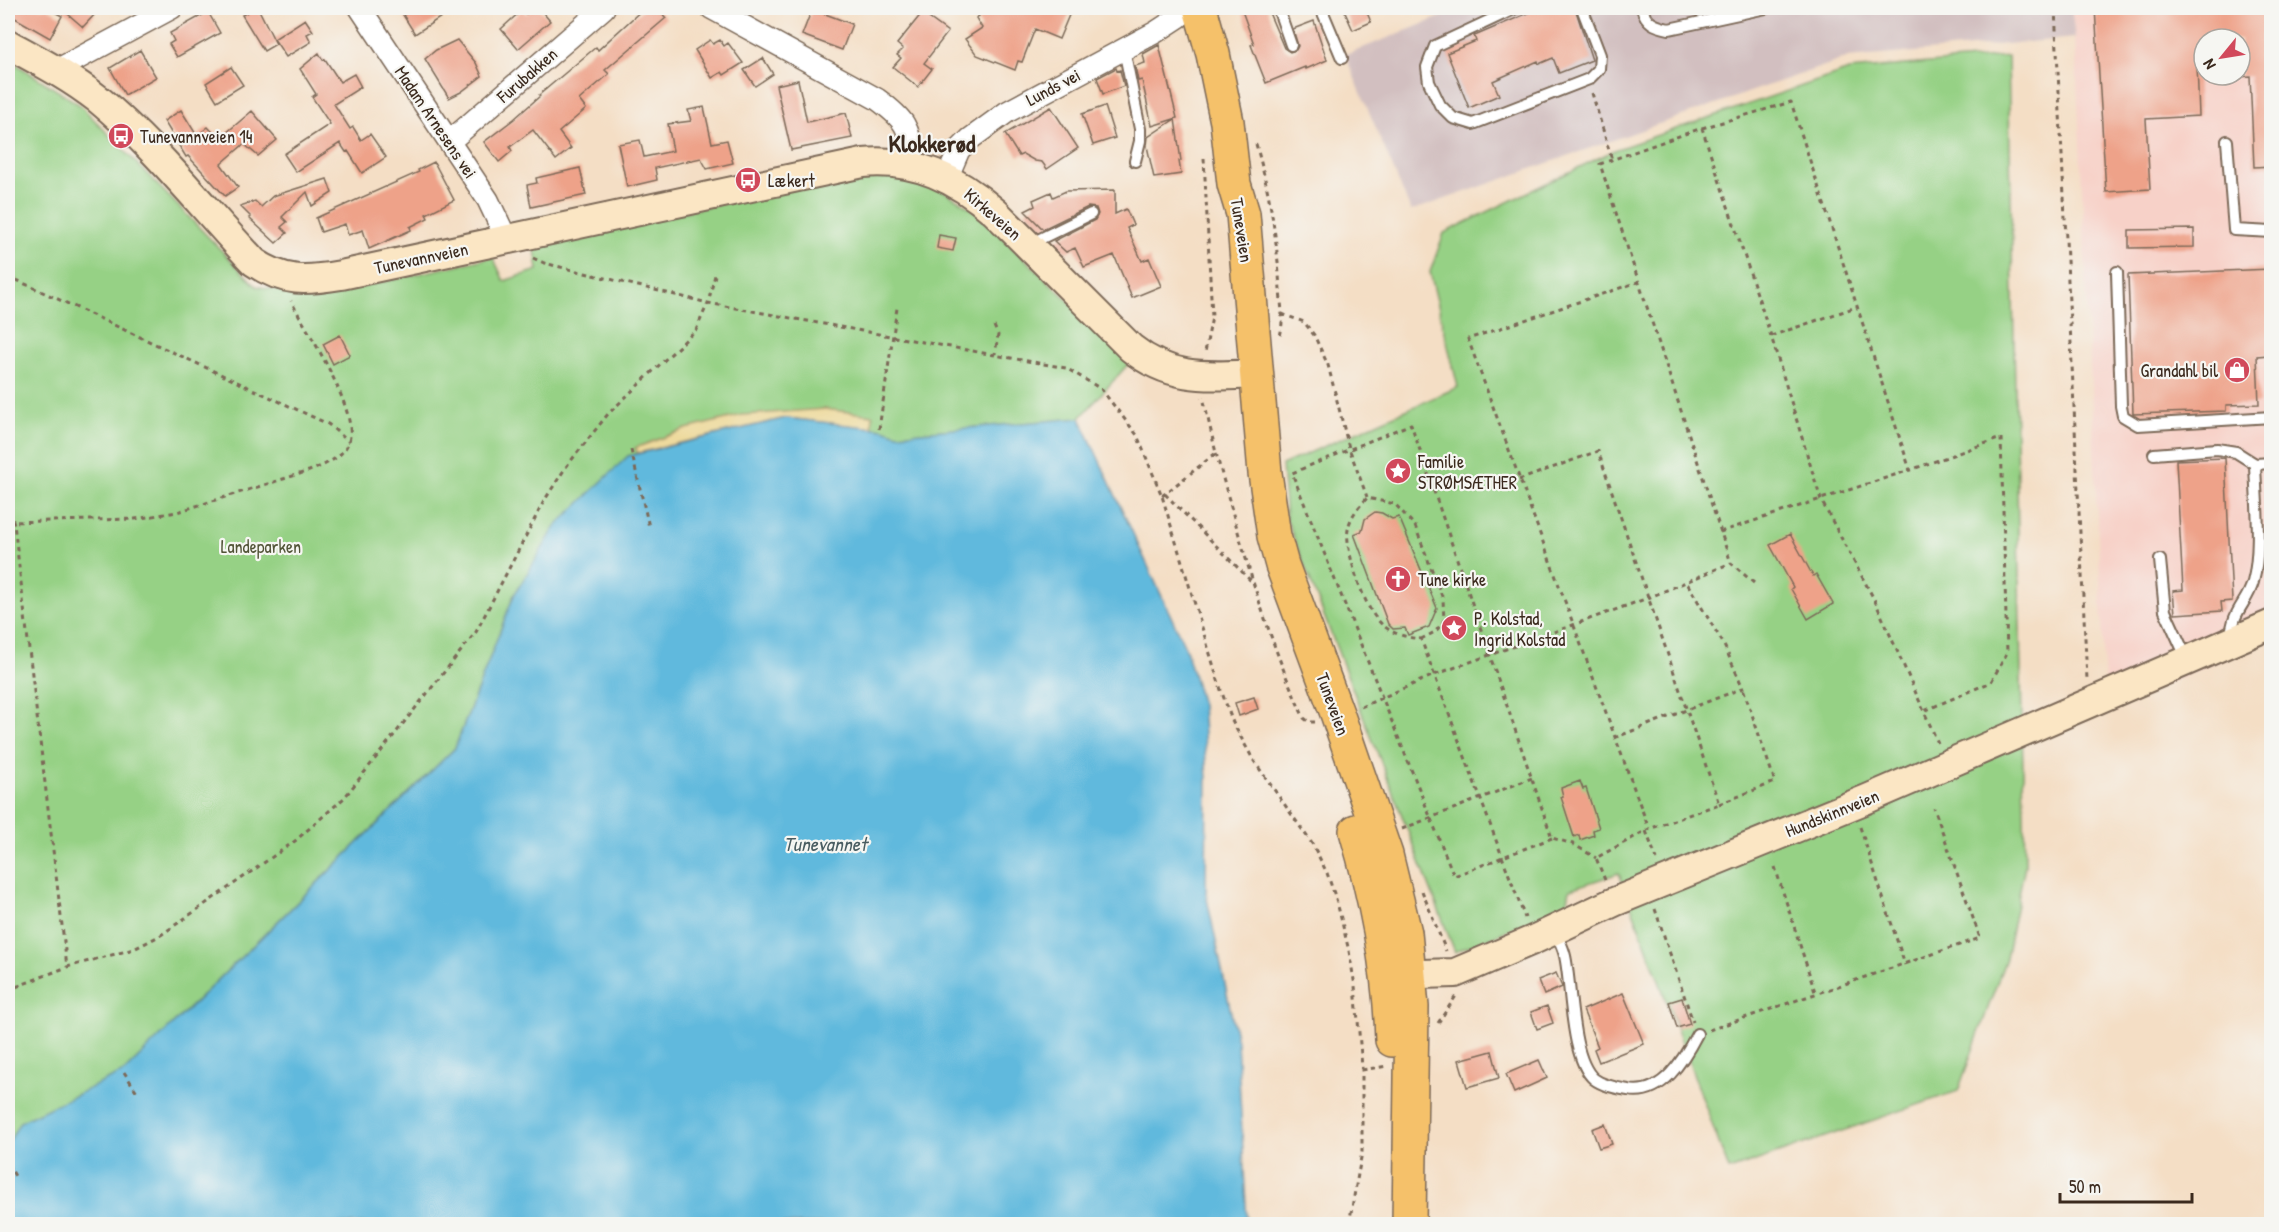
<svg xmlns="http://www.w3.org/2000/svg" width="2279" height="1232" viewBox="0 0 2279 1232" font-family="'Patrick Hand',sans-serif">
<rect width="100%" height="100%" fill="#f6f6f2"/>
<filter id="ink" filterUnits="userSpaceOnUse"><feTurbulence type="fractalNoise" baseFrequency=".0167" numOctaves="2"/><feDisplacementMap in="SourceGraphic" scale="12" xChannelSelector="R" yChannelSelector="G"/><feConvolveMatrix kernelMatrix="1 2 1 2 8 2 1 2 1" color-interpolation-filters="sRGB"/></filter>
<filter id="wash" filterUnits="userSpaceOnUse"><feTurbulence type="fractalNoise" baseFrequency=".008" numOctaves="4" result="noise"/><feDisplacementMap in="SourceGraphic" scale="24" xChannelSelector="R" yChannelSelector="G"/><feGaussianBlur stdDeviation="1.35" result="paint"/><feColorMatrix in="noise" values="0 0 0 0 0 0 0 0 0 0 0 0 0 0 0 0 0 1.4 0 .05"/><feComposite in="paint" operator="in"/></filter>
<g filter="url(#wash)">
<rect width="100%" height="100%" fill="#f4dec5"/>
<path fill="#f7d1c8" fill-rule="evenodd" d="M2071 8H2271V638L2106 710 2075 38ZM2204 39H2240V75H2204Z"/>
<path fill="#d2bfc0" d="M1463 8H2071L2075 38 1847 58 1411 211 1345 55Z"/>
<path fill="#96d185" stroke="#687e52" stroke-width="1.5" d="M2008 56 2025 865 2006 958 1958 1091 1729 1170 1619 873 1570 889 1567 906 1455 952 1286 518 1282 465 1458 387 1430 272 1444 233 1617 149 1849 70Z
M8 59 80 105 256 286 316 297 493 257 504 281 538 270 534 243 863 174H896L939 188 974 210 1131 361 1080 418 898 434 883 429 786 418 628 456 514 595 455 748 124 1072 20 1122 8 1144Z"/>
<path fill="#eeda9e" stroke="#94825e" stroke-width="1.5" d="M824 409 873 415 872 428 786 418 638 453 635 448 686 429 742 415Z"/>
<path fill="#60b9dd" stroke="#4e727e" stroke-width="1.5" d="M786 418 883 429 898 434 1080 418 1186 649 1202 705 1207 778 1206 894 1237 1041 1247 1224H8V1144L20 1122 124 1072 455 748 514 595 556 526 628 456Z"/>
<g id="blocks">
<path fill="#eea289" d="M8 8H47L62 16 50 38 8 14Z
M61 8H87L95 14 83 27Z
M255 8H258L276 44 264 51 242 15Z
M414 8H455L415 34 403 15Z
M534 8H539L550 21 518 49 501 29 522 10 526 14Z
M644 8H657L666 18 605 70 609 74 579 100 586 109 559 132 571 148 556 160 533 130 510 147 512 151 499 162 484 142 514 119 540 96 539 95 596 47 598 50Z
M974 8H1072L1059 39 1035 29 1022 62 1018 61 1015 70 977 55 965 39 982 28 976 18 979 16Z
M1241 8H1267L1284 48 1290 52 1296 50 1298 46 1293 29 1314 21 1327 60 1306 69 1305 67 1266 83 1251 45 1254 44Z
M1343 8H1365L1371 22 1353 30Z
M1550 8H1575L1592 60 1559 73 1553 58 1539 64 1538 61 1493 81 1499 95 1469 108 1447 53 1476 41 1474 36 1477 35 1533 11 1534 12 1539 10 1540 12Z
M2095 8H2140V13L2193 10V8H2271V166L2254 167 2250 76 2240 77V39H2204V64H2197L2199 116 2146 119 2150 189 2106 192Z
M812 9 852 24 842 50 802 35Z
M208 12 220 33 177 57 169 44 174 41 170 33Z
M922 13 948 32 924 63 932 69 918 87 893 67 901 58 897 55 903 49 897 44Z
M305 19 313 31 307 34 311 42 286 57 274 39Z
M457 40 476 63 482 76 461 92 449 98 425 59 436 50Z
M710 40 713 44 720 40 724 46 728 43 743 63 724 75 722 72 712 78 695 50Z
M1159 45 1177 118 1152 126 1142 80 1138 81 1135 66 1145 63 1143 54Z
M140 50 156 77 125 95 110 68Z
M319 53 323 60 325 59 340 82 354 74 361 87 334 104 350 129 353 127 361 140 370 134 386 157 362 173 348 151 346 152 340 143 296 172 284 154 330 124 312 97 316 94 300 69Z
M763 58 773 74 755 86 744 70Z
M231 67 243 85 217 101 206 83Z
M1116 68 1117 71 1120 70 1124 86 1103 94 1097 78Z
M798 80 807 122 846 113 852 138 791 150 776 85Z
M1105 106 1115 138 1093 145 1082 114Z
M704 107 712 143 727 140 733 163 707 169 701 158 655 168 657 180 627 187 618 144 640 140 644 157 673 151 668 124 691 121 688 110Z
M1051 107 1078 148 1047 169 1042 162 1035 161 1023 154 1019 156 1005 134Z
M181 110 197 136 208 127 219 139 252 111 277 140 258 156 244 144 221 164 238 187 225 196 188 156 186 157 164 121Z
M1175 119 1181 161H1179L1181 174 1154 178 1147 146 1148 137Z
M434 162 454 200 426 214 428 218 410 227 411 230 369 249 363 230 348 235 345 224 321 232 316 218 419 172 418 170Z
M580 168 586 195 531 207 527 185 537 183 536 178Z
M327 179 332 193 312 206 307 192 282 217 287 222 281 227 287 233 276 243 249 218 251 217 240 206 255 201 261 207 273 196Z
M1115 190V214L1126 209 1133 225 1127 228 1142 261 1149 258 1161 286 1132 298 1114 255 1084 267 1075 248 1066 252 1054 241 1095 220 1098 214 1096 208 1088 207 1043 229 1025 211 1035 206 1033 200 1051 192 1053 197 1066 191Z
M2194 229V247L2129 248V230Z
M939 235 956 238 953 251 937 248Z
M2271 269V346H2268L2269 355 2257 356 2259 404 2226 405V411L2133 414 2128 275Z
M340 335 350 355 333 364 323 344Z
M2225 458 2232 601 2221 602 2222 611 2175 614 2173 591 2183 590 2176 460Z
M1375 512 1382 513 1392 519 1399 517 1437 608 1429 627 1408 635 1405 628 1393 629 1388 624 1354 534 1362 531 1365 519Z
M1790 534 1813 576 1816 574 1833 604 1808 619 1791 589 1793 587 1770 545Z
M1254 697 1258 709 1239 716 1235 703Z
M1580 781 1583 789 1586 788 1599 828 1593 830 1594 835 1580 840 1579 835 1574 837 1561 797 1563 796 1561 788Z
M1556 973 1562 987 1544 995 1538 980Z
M1623 993 1644 1044 1599 1062 1594 1049 1598 1047 1583 1010Z
M1682 998 1690 1024 1677 1028 1669 1002Z
M1547 1006 1553 1023 1537 1029 1531 1012Z
M1492 1051 1499 1078 1467 1087 1459 1060Z
M1539 1060 1547 1078 1514 1093 1506 1074Z
M1605 1124 1612 1144 1599 1148 1592 1129Z"/>
</g>
</g>
<g filter="url(#ink)">
<use href="#blocks" fill-opacity="0" stroke="#7c6958" stroke-width="1.5"/>
<g fill="none" stroke-linecap="round" stroke-linejoin="round">
<g stroke="#7c6958" stroke-width="14">
<path id="lane" d="M1278 8 1291 45
M1321 8 1342 58
M1516 8 1435 46 1427 67 1429 82 1440 105 1453 118 1473 124 1589 79 1599 69 1600 55 1582 8
M1642 8C1646 23 1655 26 1669 29L1766 8
M1124 49 1140 129V141L1135 161
M2227 141 2234 230 2272 232
M1031 247 1040 239 1091 214
M2117 272 2121 406 2123 416 2138 425 2272 417
M2154 454 2217 449 2236 452 2255 464 2272 463
M2160 560 2165 611 2187 659
M2231 638C2232 610 2247 604 2253 582 2262 549 2256 499 2255 464
M1555 930C1558 938 1563 947 1565 956 1572 987 1570 1058 1594 1079 1603 1086 1617 1088 1628 1090 1662 1097 1684 1059 1697 1034"/>
</g>
<g stroke="#7c6958" stroke-width="24">
<path id="street" d="M360 8 488 200 507 240
M711 8 877 99C910 123 908 128 915 167
M60 72 66 65 172 8
M449 142 604 8
M947 178 959 150 970 139 1007 112 1156 32 1179 17"/>
</g>
<g stroke="#7c6958" stroke-width="32">
<path id="secondary" d="M8 44C39 61 70 77 98 99 156 147 202 207 254 262 285 283 306 281 341 275L863 163C915 158 957 179 995 212L1131 348C1172 381 1209 376 1258 374
M1388 975 1455 973 1533 940 1614 902 1867 799 2272 624"/>
</g>
<g stroke="#7c6958" stroke-width="36">
<path id="primary" d="M1200 8 1213 54 1227 122 1234 184 1243 214 1265 473 1274 536 1282 565 1338 716 1386 855 1405 933 1412 1007 1409 1224
M1356 831C1376 899 1390 970 1392 1040"/>
</g>
<path stroke="#7c6958" stroke-width="3" stroke-dasharray="4.5 4.5" stroke-linecap="butt" d="M2055 8 2087 680
M1592 93 1612 160
M1702 128 1791 102 1910 470 2001 438 2007 653 1991 682 1924 711
M1256 144C1270 194 1277 237 1280 290 1281 304 1284 321 1280 336
M1204 158 1212 317 1205 352
M533 258 544 263 708 303 1066 368 1101 389 1137 435 1162 496 1221 690 1233 723 1254 761 1313 845 1327 873 1337 902 1349 951 1355 986 1362 1067V1152L1349 1224
M8 276 328 424 349 442
M1282 314 1304 322 1314 335 1328 365 1349 448 1367 497
M994 326 998 335 995 354
M1771 336 1856 307
M879 429 897 308
M631 450 649 527
M1216 453C1240 540 1266 636 1304 718L1309 722H1315
M1519 480 1598 451 1719 804 1649 829
M1165 494 1254 584
M1162 496 1216 453 1203 397
M8 502 14 524 67 967
M8 522 135 519 177 512 309 471C323 466 344 457 349 441 359 410 307 331 291 301
M1720 532 1910 470
M1754 583 1731 563 1600 164 1702 128 1771 336 1821 500 1875 601 1938 743
M1421 639 1435 632 1444 621 1443 599 1415 526 1395 504 1367 498C1360 506 1352 514 1349 525 1342 543 1363 603 1376 618 1388 633 1403 637 1421 639L1525 918
M1361 707 1434 675 1648 598 1731 563
M1614 738 1743 688 1723 643 1687 583
M1719 804 1775 782 1743 688
M1860 827 1905 965
M1402 829 1532 778
M1646 831 1657 860
M1552 838 1454 876 1292 473 1411 424 1552 838 1573 844 1596 858
M1775 867 1816 995
M1605 880 1596 858 1649 829 1468 339 1638 282
M1422 891 1446 951
M1655 909 1693 1022
M8 990 67 967 134 949 161 935 295 841 344 798 476 632 544 501 566 467 608 414 696 330 708 303 715 275
M1438 1023 1456 996
M1709 1030 1980 938 1934 808
M1362 1070 1387 1066
M124 1072 137 1092
M8 1164 15 1176"/>
<use href="#lane" stroke="#fff" stroke-width="10"/>
<use href="#street" stroke="#fff" stroke-width="21"/>
<use href="#secondary" stroke="#fbe6c4" stroke-width="28"/>
<use href="#primary" stroke="#f5c16b" stroke-width="33"/>
</g>
</g>
<defs>
<g id="bus-disc" transform="scale(1.35)"><circle r="9.5" fill="#d1495b" stroke="#f6f6f2"/><path d="M-5-6H5V4H4V6H2V4H-2V6H-4V4H-5ZM-3.5-4V0h7V-4ZM-3.5 1.2v1.5H-2V1.2ZM2 1.2v1.5H3.5V1.2Z" fill="#fff"/></g>
<g id="shop-disc" transform="scale(1.35)"><circle r="9.5" fill="#d1495b" stroke="#f6f6f2"/><path d="M-5-2.5h2.3a2.7 3.5 0 0 1 5.4 0H5L5.5 6h-11ZM-1.5-2.5h3a1.5 2.3 0 0 0-3 0Z" fill="#fff"/></g>
<g id="sight-disc" transform="scale(1.35)"><circle r="9.5" fill="#d1495b" stroke="#f6f6f2"/><path d="M0-6L1.8-2.2L6-1.7L2.9 1.2L3.7 5.4L0 3.3L-3.7 5.4L-2.9 1.2L-6-1.7L-1.8-2.2Z" fill="#fff"/></g>
<g id="church-disc" transform="scale(1.35)"><circle r="9.5" fill="#d1495b" stroke="#f6f6f2"/><path d="M-1.2-6h2.4v3.5h3.3v2.4h-3.3V6h-2.4V-.1h-3.3v-2.4h3.3Z" fill="#fff"/></g>
</defs>
<g fill-rule="evenodd">
<use href="#bus-disc" x="121" y="136"/>
<use href="#bus-disc" x="748" y="180"/>
<use href="#shop-disc" x="2237" y="370"/>
<use href="#sight-disc" x="1398" y="471"/>
<use href="#church-disc" x="1398" y="579"/>
<use href="#sight-disc" x="1454" y="628"/>
</g>
<g text-anchor="middle" dominant-baseline="central" stroke-width="4.5" stroke-linejoin="round" paint-order="stroke">
<g font-size="18" fill="#3b2a1e" stroke="#f6f6f2">
<text transform="translate(527 75) rotate(-41)">Furubakken</text>
<text transform="translate(1053 87) rotate(-28)">Lunds vei</text>
<text transform="translate(436 122) rotate(56)">Madam Arnesens vei</text>
<text transform="translate(993 214) rotate(41)">Kirkeveien</text>
<text transform="translate(1242 230) rotate(81)">Tuneveien</text>
<text transform="translate(421 258) rotate(-12)">Tunevannveien</text>
<text transform="translate(1333 704) rotate(70)">Tuneveien</text>
<text transform="translate(1832 813) rotate(-22)">Hundskinnveien</text>
</g>
<g font-size="18" fill="#3b2a1e" stroke="#f6f6f2" text-anchor="start">
<text x="140" y="136">Tunevannveien 14</text>
<text x="768" y="180">Lækert</text>
<text x="2218" y="370" text-anchor="end">Grandahl bil</text>
<text x="1418" y="461">Familie<tspan x="1418" dy="21">STRØMSÆTHER</tspan></text>
<text x="1418" y="579">Tune kirke</text>
<text x="1474" y="618">P. Kolstad,<tspan x="1474" dy="21">Ingrid Kolstad</tspan></text>
</g>
<g font-size="18" fill="#525438" stroke="#f6f6f2">
<text x="261" y="546">Landeparken</text>
</g>
<g font-size="20" font-style="italic" fill="#485c61" stroke="#f6f6f2">
<text x="825" y="843">Tunevannet</text>
</g>
<g font-size="24" font-weight="bold" fill="#3b2a1e" stroke="#f6f6f2">
<text x="932" y="143">Klokkerød</text>
</g>
</g>
<rect width="2279" height="1232" fill="none" stroke="#f6f6f2" stroke-width="30"/>
<g transform="translate(2222 57) rotate(240)"><circle r="28" fill="#f6f6f2" stroke="#aba49d" stroke-width="1.5"/>
<path d="M0-4.5L10 22L0 15L-10 22Z" fill="#d1495b"/>
<text y="-9" font-size="16" font-weight="bold" text-anchor="middle" fill="#3b2a1e">N</text>
</g>
<path d="M2060 1193v9h132v-9" fill="none" stroke="#3b2a1e" stroke-width="3"/>
<text x="2069" y="1193" font-size="18" fill="#3b2a1e" stroke="#f6f6f2" stroke-width="4.5" paint-order="stroke">50 m</text>
</svg>
